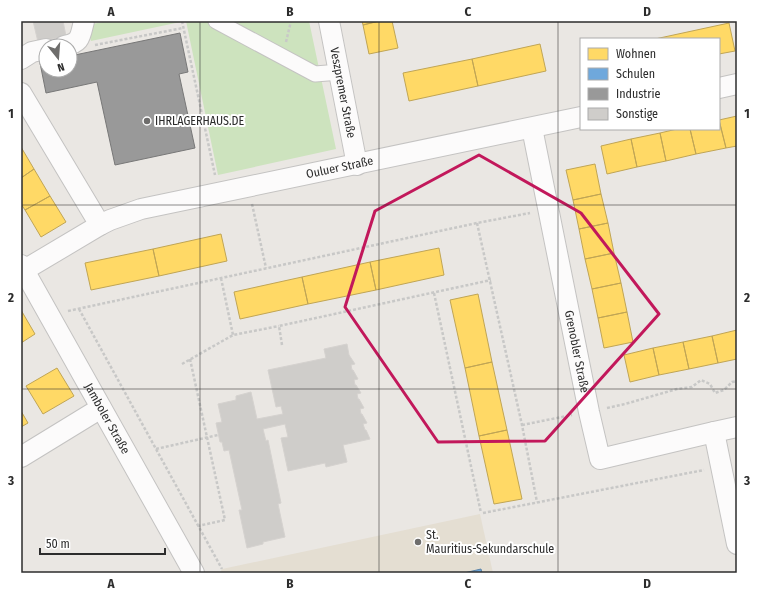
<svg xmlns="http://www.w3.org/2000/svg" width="758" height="594" viewBox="0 0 758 594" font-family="'Fira Sans Condensed',sans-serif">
<rect width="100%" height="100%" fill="#eae7e3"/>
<path fill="#e4ded2" d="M480 514 493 573H220L222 569Z"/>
<path fill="#cde3be" d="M103 21H185L91 41 87 25 103 22Z
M186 21H309L336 149 218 175Z"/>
<path fill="#ffd966" stroke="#c0a555" d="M362 21H379L363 25Z
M379 21H392L398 48 369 54 363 25Z
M729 23 735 51 719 54V39H655Z
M540 44 546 71 478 86 472 59Z
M472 59 478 86 409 101 403 73Z
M737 116V146L726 148 719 120Z
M719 120 726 148 696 154 690 129H719Z
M677 129H690L696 154 666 161 660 133Z
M660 133 666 161 637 167 631 139Z
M631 139 637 167 607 174 601 146Z
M21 147 34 169 21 178Z
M595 164 601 194 573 200 566 170Z
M34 169 50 196 25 210 21 204V178Z
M601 194 608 223 579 229 573 200Z
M50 196 66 222 41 237 25 210Z
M608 223 614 253 585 259 579 229Z
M221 234 227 261 159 276 153 249Z
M439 248 444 275 376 290 370 262Z
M153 249 159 276 91 290 85 263Z
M614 253 621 283 592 289 585 259Z
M370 262 376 290 308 304 302 277Z
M302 277 308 304 240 319 234 292Z
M621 283 627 312 598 318 592 289Z
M478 294 492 362 465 368 450 300Z
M21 310 35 334 21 343Z
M627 312 633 342 604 348 598 318Z
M737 330V359L718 363 712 336Z
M712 336 718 363 689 369 683 342Z
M683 342 689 369 659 375 653 348Z
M653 348 659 375 630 382 624 355Z
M492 362 507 430 479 436 465 368Z
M57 368 74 396 43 414 26 386Z
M21 411 28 423 21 427Z
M507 430 522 499 494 504 479 436Z"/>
<path fill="#6fa8dc" stroke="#5b83a7" d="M481 569 482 573H464Z"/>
<path fill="#999" stroke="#787878" d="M180 33 188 72 179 74 195 148 115 165 97 82 46 93 40 63 46 62V70H70V56Z"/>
<path fill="#cfcdca" stroke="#d5d2cf" d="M33 21H63L66 36 38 42Z
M347 344 349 355 355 364 351 365 352 370H353L358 379 354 380 355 385H356L361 393 357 394 358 399H359L364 408 360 409 361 414H362L367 423 363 424 365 430H366L370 439 343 445 347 462 326 467 325 463 288 471 281 438 288 437 285 424 263 429 266 441 268 440 281 503 278 504 285 537 263 542V544L247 548 239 510H242L229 450 224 451 222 442H220L216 423 222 422 218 404 236 400V396L251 392 257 419 283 414 281 406 276 407 268 370 326 358 324 349Z"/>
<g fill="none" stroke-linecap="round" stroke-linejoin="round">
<g stroke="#c4c3c2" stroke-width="17">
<path id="pedestrian" d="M216 21 315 74 340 72"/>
</g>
<g stroke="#c4c3c2" stroke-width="22">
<g id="minor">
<path id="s1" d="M329 21 357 165"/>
<path d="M64 46C81 43 80 37 84 21"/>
<path d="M21 59 32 52 46 49"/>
<path d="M719 88 737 84"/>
<path d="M21 93 100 225"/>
<path id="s2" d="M532 128 589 412 600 459 714 432 737 544"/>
<path id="s3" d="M21 265 194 573"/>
<path id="s4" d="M21 272 100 225 110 220 141 209 581 117"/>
<path d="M714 432 737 427"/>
<path d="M21 457 101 408"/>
</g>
</g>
<path stroke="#c8c8c7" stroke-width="2.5" stroke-dasharray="3 2" stroke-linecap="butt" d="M182 21 215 175
M286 42 291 21
M95 45 183 28
M252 204 266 268
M477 223 522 425 537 502
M221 278 233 335
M434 293 481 513
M79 309 222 569
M68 311 477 223 530 213
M282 345 279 326 491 280
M190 359 225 520 198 526
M182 364 233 335 279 326
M607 408 625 404 677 389 692 387 701 380 710 384 715 393 724 390 732 382 737 381
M522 425 572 415
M156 449 218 435
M483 513 704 470"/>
<use href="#pedestrian" stroke="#fcfbfb" stroke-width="15"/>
<use href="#minor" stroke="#fcfbfb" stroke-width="20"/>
</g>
<path fill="none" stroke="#c2185b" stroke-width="3" stroke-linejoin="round" d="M479 155 581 213 659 314 545 441 438 442 345 307 375 211Z"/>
<path fill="none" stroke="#2c2c2c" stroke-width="1" stroke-opacity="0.55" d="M200 21V573M379 21V573M558 21V573M21 205H737M21 389H737"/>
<g fill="#6e6d6c" stroke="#fff" stroke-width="1.5">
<circle cx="147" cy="121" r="4"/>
<circle cx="418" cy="542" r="4"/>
</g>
<g text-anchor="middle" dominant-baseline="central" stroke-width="4" stroke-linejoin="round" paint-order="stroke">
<g font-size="12" fill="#2c2c2c" stroke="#fff">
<text stroke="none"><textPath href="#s1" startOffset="73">Veszpremer Straße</textPath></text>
<text stroke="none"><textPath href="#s4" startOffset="339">Ouluer Straße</textPath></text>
<text stroke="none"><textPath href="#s2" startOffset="228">Grenobler Straße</textPath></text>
<text stroke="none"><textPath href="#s3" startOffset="176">Jamboler Straße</textPath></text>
</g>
<g font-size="12" fill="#2c2c2c" stroke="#fff" text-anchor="start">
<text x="155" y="121">IHRLAGERHAUS.DE</text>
<text x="426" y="535">St.<tspan x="426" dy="14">Mauritius-Sekundarschule</tspan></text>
</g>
</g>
<rect width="758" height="594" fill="none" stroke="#ffffff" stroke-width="44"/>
<rect x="580" y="38" width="140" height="92" fill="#ffffff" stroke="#ababab"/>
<rect x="588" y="48" width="20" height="12" fill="#ffd966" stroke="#ababab"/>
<text x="616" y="58" font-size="12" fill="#2c2c2c">Wohnen</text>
<rect x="588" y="68" width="20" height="12" fill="#6fa8dc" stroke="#ababab"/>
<text x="616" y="78" font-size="12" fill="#2c2c2c">Schulen</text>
<rect x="588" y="88" width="20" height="12" fill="#999999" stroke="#ababab"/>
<text x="616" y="98" font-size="12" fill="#2c2c2c">Industrie</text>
<rect x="588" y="108" width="20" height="12" fill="#cfcdca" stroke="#ababab"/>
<text x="616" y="118" font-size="12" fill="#2c2c2c">Sonstige</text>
<g transform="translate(58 58) rotate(163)"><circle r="19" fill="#ffffff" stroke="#ababab"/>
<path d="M0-3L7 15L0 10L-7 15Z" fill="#6e6d6c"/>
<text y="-6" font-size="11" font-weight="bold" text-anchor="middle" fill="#2c2c2c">N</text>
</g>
<path d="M40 548v6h125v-6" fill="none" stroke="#2c2c2c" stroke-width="2"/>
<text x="46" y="548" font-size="12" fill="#2c2c2c" stroke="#ffffff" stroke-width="3" paint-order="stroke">50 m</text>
<rect x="22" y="22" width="714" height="550" fill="none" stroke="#2c2c2c" stroke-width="1.5"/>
<g font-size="13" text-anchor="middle" font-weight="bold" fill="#2c2c2c">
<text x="111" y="16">A</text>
<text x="290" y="16">B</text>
<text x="468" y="16">C</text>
<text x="647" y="16">D</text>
<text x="11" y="118">1</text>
<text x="747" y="118">1</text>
<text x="11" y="302">2</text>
<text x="747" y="302">2</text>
<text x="11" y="485">3</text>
<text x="747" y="485">3</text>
<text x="111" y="588">A</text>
<text x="290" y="588">B</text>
<text x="468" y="588">C</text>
<text x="647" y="588">D</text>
</g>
</svg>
